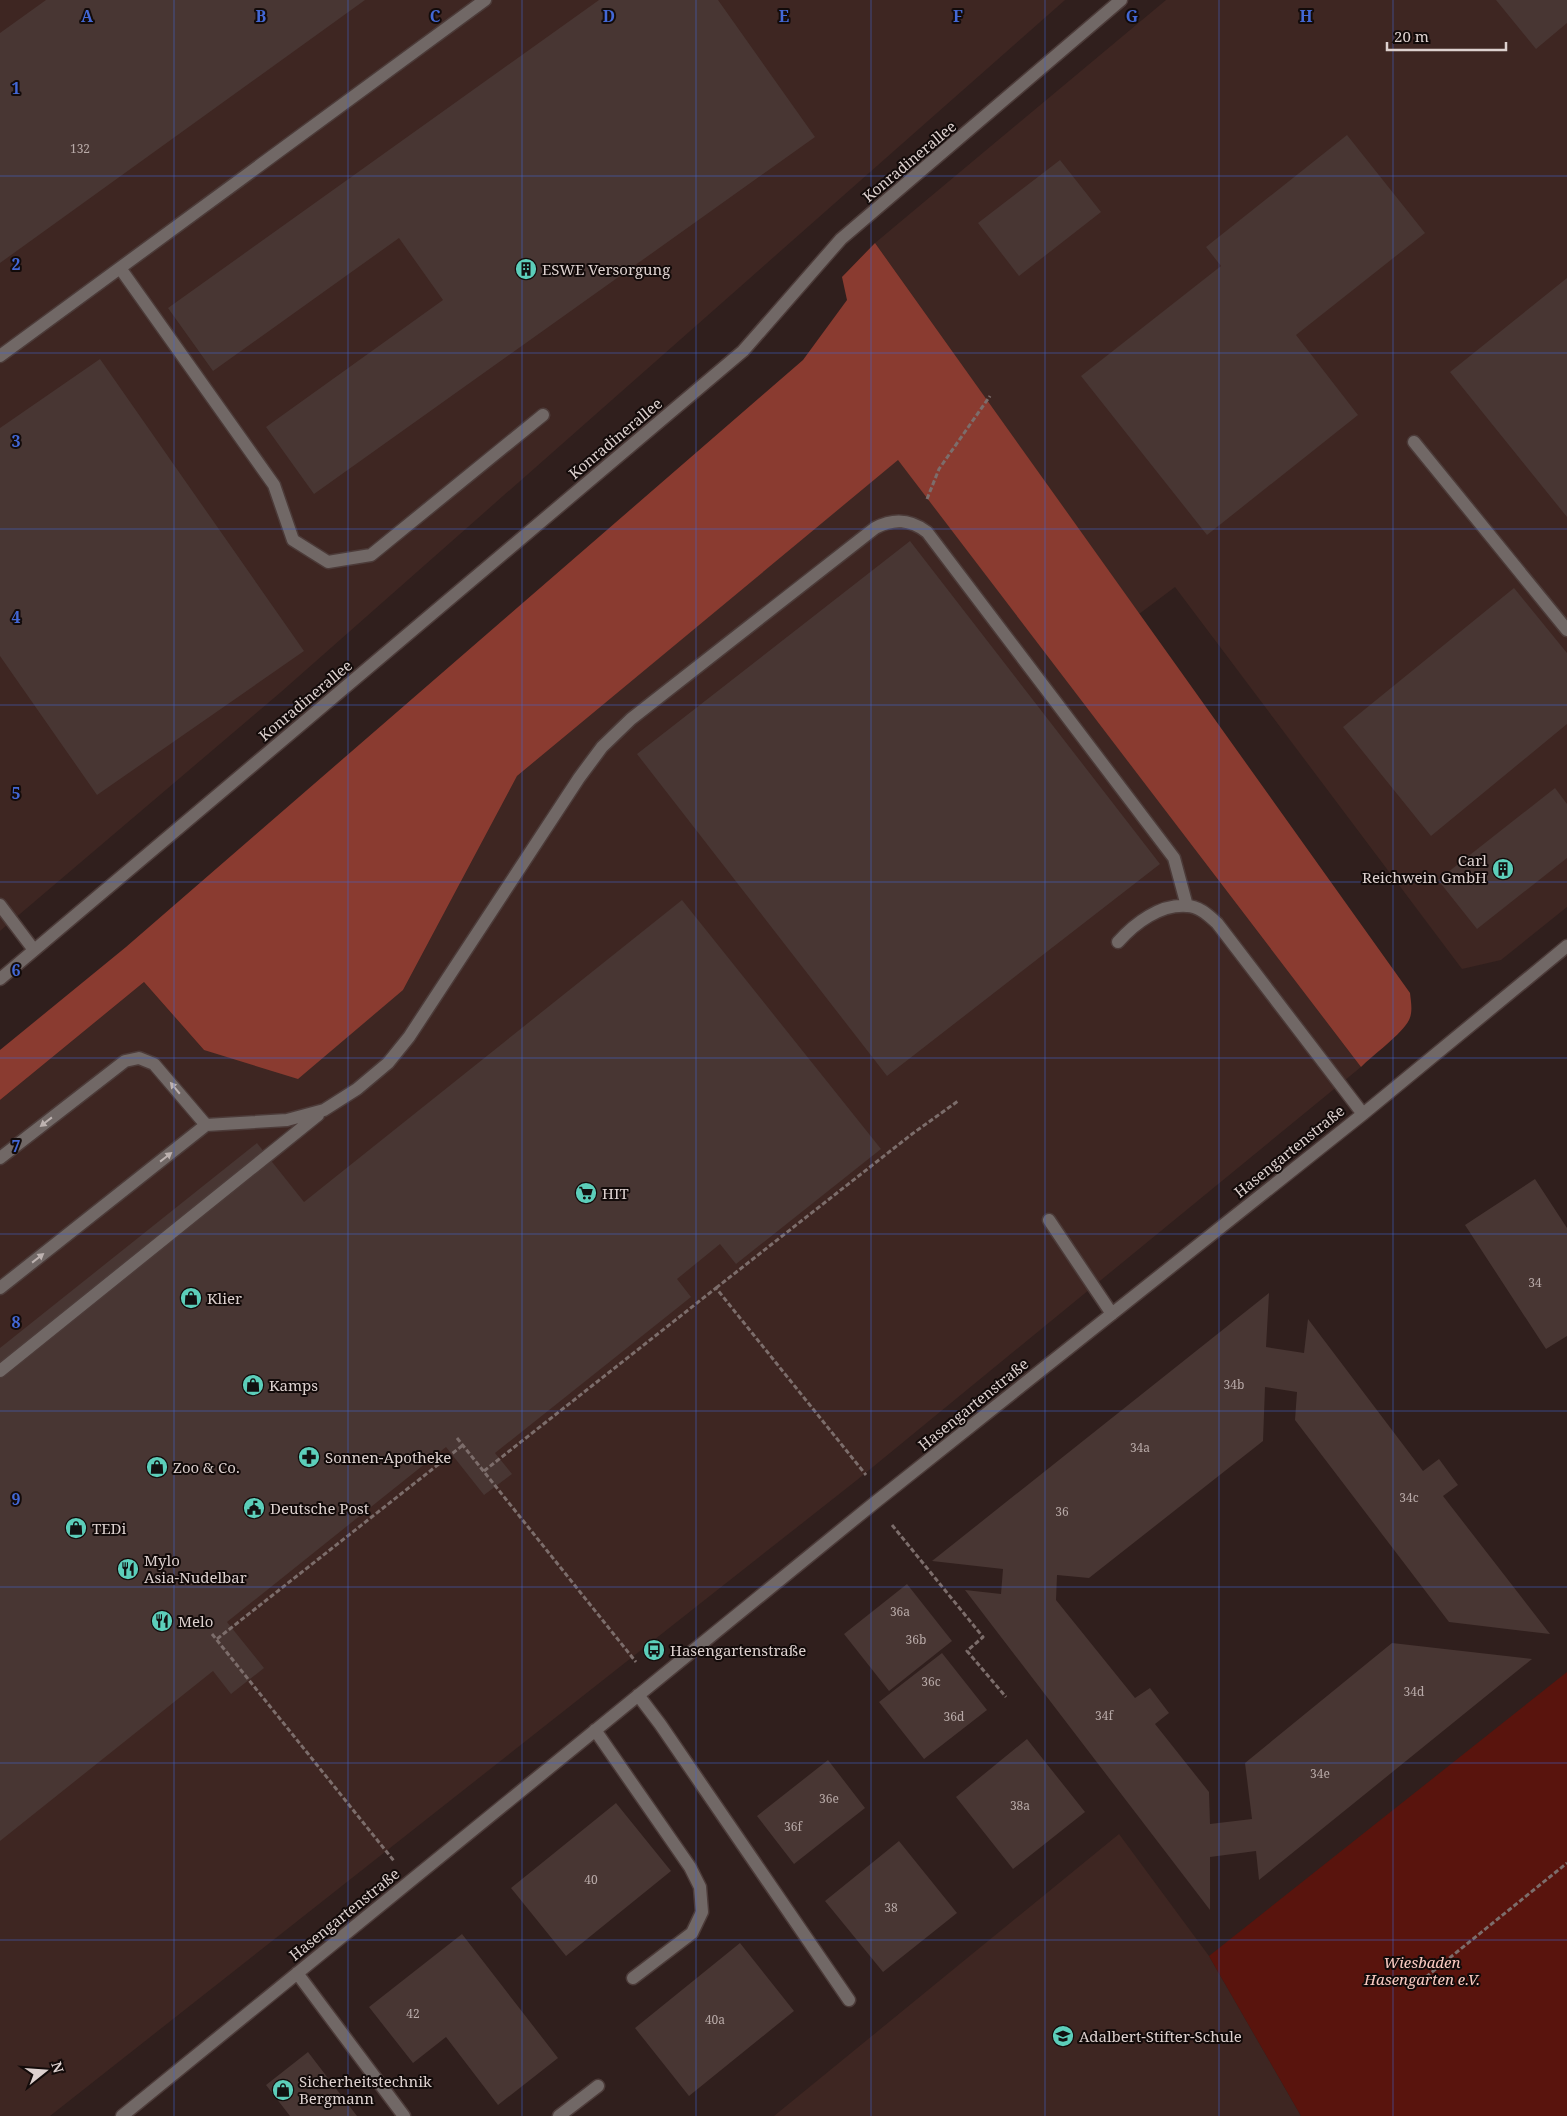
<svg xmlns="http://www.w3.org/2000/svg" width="1567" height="2116" viewBox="0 0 1567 2116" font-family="'Noto Serif',serif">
<rect width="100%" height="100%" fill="#301f1d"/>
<path fill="#3e2622" d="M0 0H1065L281 692 0 931Z
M1166 0H1567V907L1501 960 1462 969 1175 587 1139 614 875 243Z
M898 459 1361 1067 857 1480 50 2116H0V1100L144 982 204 1050 403 990 517 776Z
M1119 1834 1209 1956 1301 2116H774Z"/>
<path fill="#59140d" d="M1567 1672V2116H1301L1209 1956Z"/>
<path fill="#8a3b30" d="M875 243 1410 993C1411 1002 1413 1012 1409 1020 1402 1034 1373 1055 1361 1067L898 460 517 776 403 990 298 1079 204 1050 144 982 0 1100V1050L126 947 803 360 847 300 842 277Z"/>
<path fill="#483633" d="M46 0H365L0 263V33Z
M599 0H718L815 137 314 494 266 427 443 300 399 238 213 371 168 308Z
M1496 0H1567V23L1536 49Z
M1347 135 1425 233 1296 335 1358 415 1207 535 1081 376 1221 266 1206 247Z
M1060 160 1101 212 1019 276 978 223Z
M1567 278V517L1450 372Z
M100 359 304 651 97 795 0 656V428Z
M910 541 1160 864 887 1076 637 754Z
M1514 588 1567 653V724L1431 836 1343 727Z
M1555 788 1567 804V858L1477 929 1438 880Z
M682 900 881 1149 736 1264 720 1244 677 1279 691 1297 495 1453 512 1474 484 1495 446 1447 227 1622 264 1668 231 1694 213 1671 0 1841V1348L257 1143 304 1202Z
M1535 1179 1567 1228V1336L1546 1349 1465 1225Z
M1269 1293 1266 1347 1304 1353 1308 1319 1423 1471 1439 1459 1458 1485 1443 1496 1550 1634 1449 1622 1295 1420 1297 1392 1265 1387 1263 1441 1089 1578 1057 1575 1056 1600 1135 1698 1150 1688 1169 1713 1155 1724 1209 1792 1210 1824 1252 1819 1245 1763 1392 1643 1532 1659 1259 1880 1256 1851 1210 1857V1910L965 1590 1001 1594 1003 1569 932 1561Z
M907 1584 952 1641 889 1691 844 1634Z
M942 1653 987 1710 924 1759 879 1702Z
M1027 1739 1085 1812 1013 1869 956 1797Z
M828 1760 865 1808 794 1864 757 1816Z
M616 1803 671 1871 566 1956 511 1888Z
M899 1841 957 1913 883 1972 825 1901Z
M462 1934 558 2058 498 2105 446 2037 413 2063 369 2007Z
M740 1943 794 2011 689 2096 635 2028Z
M308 2052 357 2116H290L266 2085Z"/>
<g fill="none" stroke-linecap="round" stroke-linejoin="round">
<g stroke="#4c3b39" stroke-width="15">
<path id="minor" d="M120 268 274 485 293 540 328 562 371 555 543 415
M0 356 485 0
M1414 442 1567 630
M0 905 34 950
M1118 942C1135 923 1160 904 1187 906 1199 906 1209 916 1217 923L1363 1114
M0 979 743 351 841 239 1121 0
M0 1158 125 1061 139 1058 154 1064 206 1125
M1049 1220 1112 1314
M0 1288 206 1125 287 1120 324 1110 357 1089 388 1063 409 1037 579 778 602 747 631 719 875 528C894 518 910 519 927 532L1174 858 1187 906
M0 1371 318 1115
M638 1695 660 1724 849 2000
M595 1730 690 1867 700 1887 702 1912 692 1933 633 1978
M297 1973 404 2116
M122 2116 873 1504 1363 1114 1567 946
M559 2116 598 2086"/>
</g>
<path stroke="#7c6d6b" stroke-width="3" stroke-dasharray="5 2.5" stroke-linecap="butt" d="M927 499 939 469 990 396
M716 1288 912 1134 958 1101
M457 1438 636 1662
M484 1471 716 1288 866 1475
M892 1525 983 1637 967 1651 1006 1697
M212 1634 394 1861
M217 1639 463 1445
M1426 1977 1567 1863"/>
<use href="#minor" stroke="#716866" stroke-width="12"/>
</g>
<defs><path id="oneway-solid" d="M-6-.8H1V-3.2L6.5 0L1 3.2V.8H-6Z" transform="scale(1.25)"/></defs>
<g fill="#bdb2b0">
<use href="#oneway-solid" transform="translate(175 1088) rotate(-130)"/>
<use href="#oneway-solid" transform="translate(46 1122) rotate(142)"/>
<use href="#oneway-solid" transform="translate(166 1157) rotate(-38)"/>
<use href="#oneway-solid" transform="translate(38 1258) rotate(-38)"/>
</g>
<path fill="none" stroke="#4368d6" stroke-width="1" stroke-opacity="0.55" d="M174 0V2116M348 0V2116M522 0V2116M696 0V2116M871 0V2116M1045 0V2116M1219 0V2116M1393 0V2116M0 176H1567M0 353H1567M0 529H1567M0 705H1567M0 882H1567M0 1058H1567M0 1234H1567M0 1411H1567M0 1587H1567M0 1763H1567M0 1940H1567"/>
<defs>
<g id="building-disc" transform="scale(1.125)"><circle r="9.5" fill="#5cceba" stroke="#130b0a"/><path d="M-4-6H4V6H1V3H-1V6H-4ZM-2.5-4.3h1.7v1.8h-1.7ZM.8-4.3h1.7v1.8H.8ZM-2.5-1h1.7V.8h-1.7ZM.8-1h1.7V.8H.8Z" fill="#111"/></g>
<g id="supermarket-disc" transform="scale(1.125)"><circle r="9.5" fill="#5cceba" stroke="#130b0a"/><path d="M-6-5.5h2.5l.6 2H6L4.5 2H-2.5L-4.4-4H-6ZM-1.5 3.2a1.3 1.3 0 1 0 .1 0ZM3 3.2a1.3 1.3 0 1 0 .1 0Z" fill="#111"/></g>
<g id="shop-disc" transform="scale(1.125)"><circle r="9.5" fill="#5cceba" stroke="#130b0a"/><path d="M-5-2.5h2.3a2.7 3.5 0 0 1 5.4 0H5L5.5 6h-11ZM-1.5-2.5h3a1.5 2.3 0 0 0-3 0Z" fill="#111"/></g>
<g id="pharmacy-disc" transform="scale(1.125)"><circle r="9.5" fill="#5cceba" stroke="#130b0a"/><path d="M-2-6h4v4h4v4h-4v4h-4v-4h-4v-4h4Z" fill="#111"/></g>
<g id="civic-disc" transform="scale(1.125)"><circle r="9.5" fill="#5cceba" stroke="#130b0a"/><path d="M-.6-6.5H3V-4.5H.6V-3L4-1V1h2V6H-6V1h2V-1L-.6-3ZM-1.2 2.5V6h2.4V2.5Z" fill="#111"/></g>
<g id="restaurant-disc" transform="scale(1.125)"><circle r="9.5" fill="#5cceba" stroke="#130b0a"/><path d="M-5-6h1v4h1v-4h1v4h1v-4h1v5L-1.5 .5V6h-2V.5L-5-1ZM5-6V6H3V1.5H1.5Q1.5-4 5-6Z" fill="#111"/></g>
<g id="bus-disc" transform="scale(1.125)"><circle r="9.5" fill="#5cceba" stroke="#130b0a"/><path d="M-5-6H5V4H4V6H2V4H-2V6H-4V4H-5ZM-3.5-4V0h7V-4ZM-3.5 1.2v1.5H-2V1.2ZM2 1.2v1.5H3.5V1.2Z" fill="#111"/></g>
<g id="school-disc" transform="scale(1.125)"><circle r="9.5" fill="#5cceba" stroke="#130b0a"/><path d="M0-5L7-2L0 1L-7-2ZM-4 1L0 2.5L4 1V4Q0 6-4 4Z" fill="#111"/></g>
</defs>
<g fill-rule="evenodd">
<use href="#building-disc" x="526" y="269"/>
<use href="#building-disc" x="1503" y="869"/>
<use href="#supermarket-disc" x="586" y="1193"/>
<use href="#shop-disc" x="191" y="1298"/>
<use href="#shop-disc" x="253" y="1385"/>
<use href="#pharmacy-disc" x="309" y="1457"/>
<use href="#shop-disc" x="157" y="1467"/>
<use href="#civic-disc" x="254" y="1508"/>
<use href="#shop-disc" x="76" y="1528"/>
<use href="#restaurant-disc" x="128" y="1569"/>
<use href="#restaurant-disc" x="162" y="1621"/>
<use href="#bus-disc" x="654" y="1650"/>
<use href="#school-disc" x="1063" y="2036"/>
<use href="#shop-disc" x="283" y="2090"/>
</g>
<g text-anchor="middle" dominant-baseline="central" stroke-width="4" stroke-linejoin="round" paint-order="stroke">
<g font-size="12" fill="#b8aaa8">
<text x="80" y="148">132</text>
<text x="1535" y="1282">34</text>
<text x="1234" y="1384">34b</text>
<text x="1140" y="1447">34a</text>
<text x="1409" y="1497">34c</text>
<text x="1062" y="1511">36</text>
<text x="900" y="1611">36a</text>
<text x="916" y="1639">36b</text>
<text x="931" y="1681">36c</text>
<text x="1414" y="1691">34d</text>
<text x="1104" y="1715">34f</text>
<text x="954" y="1716">36d</text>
<text x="1320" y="1773">34e</text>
<text x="829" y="1798">36e</text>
<text x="1020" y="1805">38a</text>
<text x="793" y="1826">36f</text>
<text x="591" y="1879">40</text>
<text x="891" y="1907">38</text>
<text x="413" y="2013">42</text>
<text x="715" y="2019">40a</text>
</g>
<g font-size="15" fill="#ddd1cf" stroke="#130b0a">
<text transform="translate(909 161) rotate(-40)">Konradinerallee</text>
<text transform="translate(615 438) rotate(-40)">Konradinerallee</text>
<text transform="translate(305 700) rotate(-40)">Konradinerallee</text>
<text transform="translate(1289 1151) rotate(-39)">Hasengartenstraße</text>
<text transform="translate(973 1404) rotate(-39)">Hasengartenstraße</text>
<text transform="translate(344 1914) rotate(-39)">Hasengartenstraße</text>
</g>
<g font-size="15" fill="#ddd1cf" stroke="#130b0a" text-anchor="start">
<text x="542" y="269">ESWE Versorgung</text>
<text x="1487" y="860" text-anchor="end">Carl<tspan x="1487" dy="17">Reichwein GmbH</tspan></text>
<text x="602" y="1193">HIT</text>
<text x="207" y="1298">Klier</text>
<text x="269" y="1385">Kamps</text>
<text x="325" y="1457">Sonnen-Apotheke</text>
<text x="173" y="1467">Zoo &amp; Co.</text>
<text x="270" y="1508">Deutsche Post</text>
<text x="92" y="1528">TEDi</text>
<text x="144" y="1560">Mylo<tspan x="144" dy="17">Asia-Nudelbar</tspan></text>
<text x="178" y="1621">Melo</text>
<text x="670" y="1650">Hasengartenstraße</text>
<text x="1079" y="2036">Adalbert-Stifter-Schule</text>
<text x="299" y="2081">Sicherheitstechnik<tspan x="299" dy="17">Bergmann</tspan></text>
</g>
<g font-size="15" font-style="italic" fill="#f9cac1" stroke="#130b0a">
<text x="1422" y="1962">Wiesbaden<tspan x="1422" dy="17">Hasengarten e.V.</tspan></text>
</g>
</g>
<g font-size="16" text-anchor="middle" font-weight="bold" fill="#4368d6" stroke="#130b0a" stroke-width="4" stroke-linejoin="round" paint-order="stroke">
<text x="87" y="22">A</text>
<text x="261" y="22">B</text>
<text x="435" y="22">C</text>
<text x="609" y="22">D</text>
<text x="784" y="22">E</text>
<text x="958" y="22">F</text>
<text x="1132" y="22">G</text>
<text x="1306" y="22">H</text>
<text x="16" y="94">1</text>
<text x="16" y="270">2</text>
<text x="16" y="447">3</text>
<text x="16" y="623">4</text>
<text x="16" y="799">5</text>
<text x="16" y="976">6</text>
<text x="16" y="1152">7</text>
<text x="16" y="1328">8</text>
<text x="16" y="1505">9</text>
</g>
<g transform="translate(45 2071) rotate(73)" stroke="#130b0a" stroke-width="4" paint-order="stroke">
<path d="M0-4L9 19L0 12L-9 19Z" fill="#ddd1cf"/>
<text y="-8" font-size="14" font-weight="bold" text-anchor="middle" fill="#ddd1cf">N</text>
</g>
<path d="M1387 42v8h119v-8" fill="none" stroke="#ddd1cf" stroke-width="2.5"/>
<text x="1394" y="42" font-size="15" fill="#ddd1cf" stroke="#130b0a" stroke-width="4" paint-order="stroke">20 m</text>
</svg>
